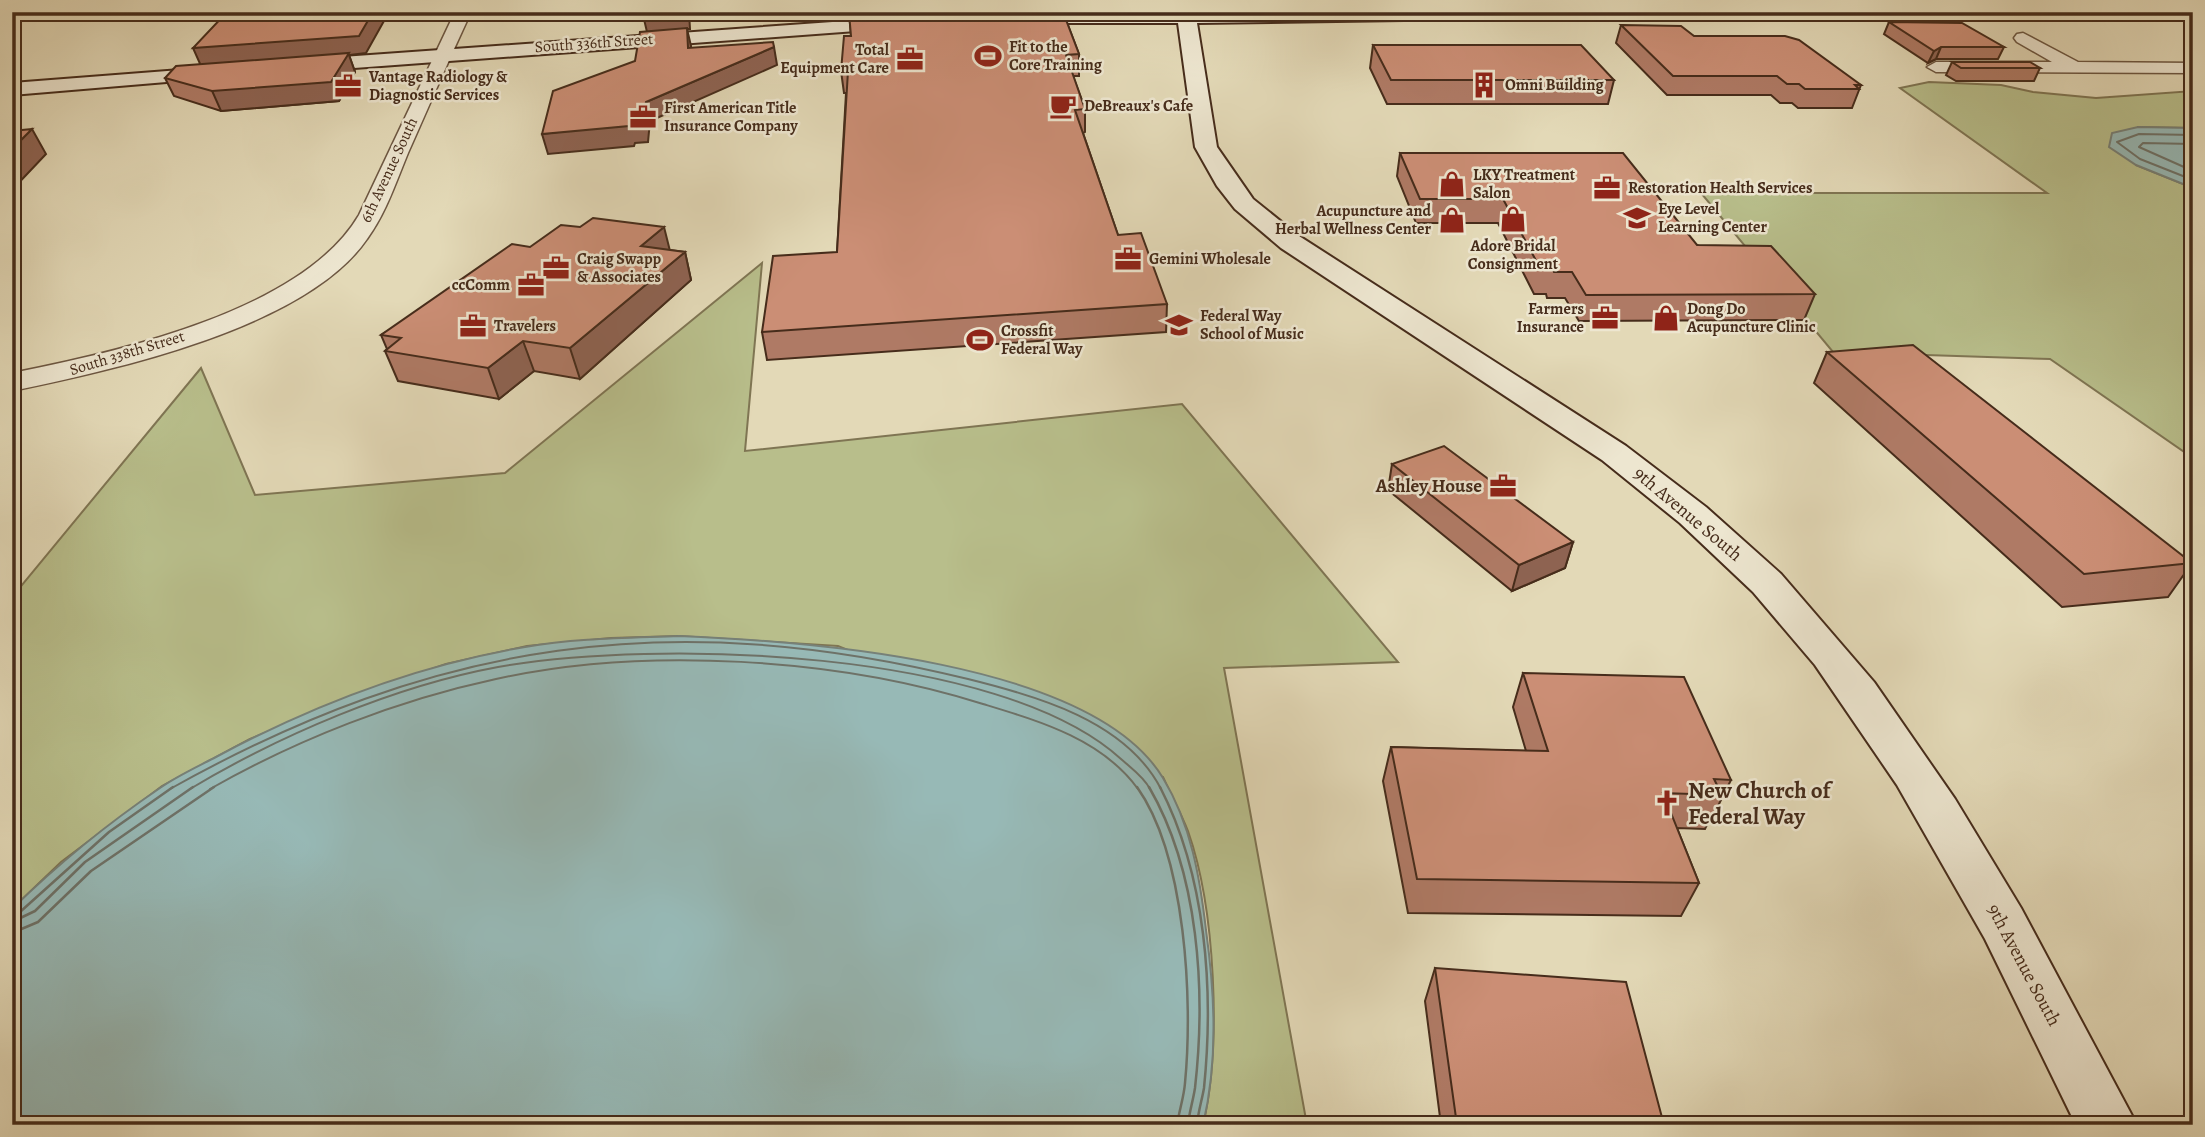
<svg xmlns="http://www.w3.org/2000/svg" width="2205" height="1137" viewBox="0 0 2205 1137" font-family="Alegreya,serif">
<rect width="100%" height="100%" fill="#e3d9b7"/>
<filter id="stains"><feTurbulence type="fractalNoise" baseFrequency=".00286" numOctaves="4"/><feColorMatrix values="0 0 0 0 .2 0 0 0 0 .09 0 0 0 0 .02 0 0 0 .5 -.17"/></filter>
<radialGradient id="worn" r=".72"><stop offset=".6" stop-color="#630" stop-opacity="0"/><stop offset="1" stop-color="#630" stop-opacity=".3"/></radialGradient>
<path fill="#b8be8b" stroke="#7f7553" stroke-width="2" d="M1929 82 2001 85 2033 92 2096 98 2193 91V128L2138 127 2136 165 2193 188V458L2050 359 1833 352 1701 193H2047L1900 88Z
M762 263 745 451 1182 404 1398 662 1224 668 1307 1125H1203C1222 1045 1215 908 1188 831 1181 813 1171 795 1163 777L838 646 679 636 611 638 527 646 446 664 348 698 250 739 162 786 61 862 12 909V597L201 368 255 495 505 473Z"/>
<path fill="#97b9b6" stroke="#778178" stroke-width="2" d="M2138 127 2193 128V188L2136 165 2109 147 2112 133Z
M679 636C803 641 1092 660 1163 778 1191 824 1200 878 1206 930 1215 995 1218 1061 1203 1125H12V909C58 864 107 824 160 788 177 776 197 767 216 757 311 706 418 665 525 647 575 638 628 638 679 636Z"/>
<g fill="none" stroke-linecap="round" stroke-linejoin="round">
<path stroke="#6e7268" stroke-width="2" d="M2193 135 2139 134 2117 142 2140 159 2193 180
M2193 144 2143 143 2139 147 2193 171
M170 789C436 640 672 606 968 679 1037 696 1126 721 1161 789
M190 789C280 735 395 686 498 667 655 639 999 648 1121 759 1131 768 1144 777 1150 789
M210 789C298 739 398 700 496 679 644 646 839 658 983 704 1039 721 1102 739 1138 789"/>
<path stroke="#6e7268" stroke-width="2.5" d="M1137 787C1186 856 1193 1001 1185 1083 1184 1097 1179 1111 1177 1125
M1149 787C1199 873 1206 991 1195 1088 1193 1101 1189 1113 1188 1125
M1160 787C1206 876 1214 989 1204 1088 1202 1100 1198 1112 1197 1125
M12 914 20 912 109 832 173 787
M12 922 35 911 85 862 193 787
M12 933 38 922 91 871 214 787"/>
<g stroke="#6d5742" stroke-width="3">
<path id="street" d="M455 12H471C449 59 429 106 408 153 396 182 386 213 367 239 306 328 113 370 12 391V373C115 353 303 311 359 215Z
M2023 33 2078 62 2193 63V73L1936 72 1927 67 1936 62H2052L2017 42 2014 38 2017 34Z"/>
</g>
<g stroke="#462c1b" stroke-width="4">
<path id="secondary" d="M2193 12V20L1471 19 1197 23 1217 147 1253 199 1299 236 1626 446 1706 507 1781 574 1874 682 1955 799 2021 908 2137 1125H2076L1985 939 1897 785 1815 665 1753 592 1680 523 1602 460 1281 248 1235 209 1217 186 1195 147 1178 23H1012L1003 18 1012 13Z
M903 17 910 19 912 23 910 27 300 72 290 66 300 60Z
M219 67 229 73 226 77 12 95V83Z"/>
</g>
<use href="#street" fill="#ede6d0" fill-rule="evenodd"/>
<use href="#secondary" fill="#ede6d0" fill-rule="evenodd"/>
</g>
<path fill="#af7a65" stroke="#462c1b" stroke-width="2" d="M849 12H1063L1079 54V76H1073L1085 109V132L1083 133 1118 235 1167 304 1166 332 767 360 762 332 837 252 846 93H844L841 71 851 36Z
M1889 22 2004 47 1998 59H1936L1928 63 1884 34Z
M1621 25 1694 36 1861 85 1852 108H1798L1792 103H1780L1771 95H1667L1616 43Z
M1373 45 1614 80 1608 104H1387L1370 68Z
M366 53 349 55 355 72 339 101 221 111 174 96 165 78 201 64Z
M1952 62 2040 68 2034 81H1956L1946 75Z
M1400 153 1697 245 1815 294 1804 320 1579 321 1565 298H1547L1546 294H1534L1498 223H1416L1397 176Z
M530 247 669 250 685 252 691 280 580 379 534 371 499 399 398 381 385 351 387 349 381 335Z
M1827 352 2192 563 2168 597 2062 607 1814 383Z
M1392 464 1573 542 1565 568 1512 591 1388 490Z
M1523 673 1731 780 1714 814H1712L1705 829 1677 828 1699 883 1681 916 1408 913 1383 781 1391 747 1526 751 1513 707Z
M1435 968 1664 1125H1441L1425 1001Z"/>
<path fill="#8e6352" stroke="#462c1b" stroke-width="2" d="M373 12H389L366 53 349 55 355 72 339 101 221 111 193 48Z
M678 12H689L690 29H687L691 46 692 66 647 32 643 15Z
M774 47 777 65 650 121 648 142 635 143 634 146 548 154 542 134 630 123 646 102Z
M1941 47 1936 59 1928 63 1934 51Z
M32 129 46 154 12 190V149Z
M664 227 671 255 641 246Z
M685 252 691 280 580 379 570 348Z
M523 341 534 371 499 399 488 368Z
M1573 542 1565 568 1512 591 1519 565Z"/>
<path fill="#cb8e75" stroke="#462c1b" stroke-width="2" d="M227 12H373L359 36 193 48Z
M644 12H678L643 15Z
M889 12H1063L1079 54 1066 55 1085 109 1075 110 1118 235 1141 233 1167 304 762 332 773 256 837 252 848 71H841L844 36H851L849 13Z
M1889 22 1962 23 2004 47H1941L1934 51Z
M1621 25 1681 26 1694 36H1785L1799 40 1861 85H1855L1859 89H1805L1799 84H1787L1777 76H1673Z
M687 28 688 48 773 42 774 47 646 102 643 122 630 123 629 126 542 134 553 91 635 61 640 32Z
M1373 45H1581L1614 80H1391Z
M349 53 331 82 212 91 165 78 176 66Z
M1952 62H2030L2040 68H1961Z
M32 129 12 149V131Z
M1400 153H1623L1697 245 1771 246 1815 294 1586 295 1572 272H1554L1552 268H1540L1503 199H1420Z
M593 218 664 227 641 246 685 252 570 348 523 341 488 368 385 351 401 338 381 335 512 244 530 247 561 225 580 227Z
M1913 345 2192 563 2084 574 1827 352Z
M1444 446 1573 542 1519 565 1392 464Z
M1523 673 1684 677 1731 780 1714 779 1722 795 1663 793 1699 883 1417 879 1391 747 1548 751Z
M1435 968 1626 982 1664 1125H1457Z"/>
<defs>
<g id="stadium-bare" transform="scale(2.1)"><path d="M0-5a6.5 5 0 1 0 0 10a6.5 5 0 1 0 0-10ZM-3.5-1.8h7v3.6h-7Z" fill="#8f2418" stroke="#ede6d0" stroke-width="2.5" paint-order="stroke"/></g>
<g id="office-bare" transform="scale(2.1)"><path d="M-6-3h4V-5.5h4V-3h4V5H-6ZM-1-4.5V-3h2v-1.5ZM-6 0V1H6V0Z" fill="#8f2418" stroke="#ede6d0" stroke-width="2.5" paint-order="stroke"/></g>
<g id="building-bare" transform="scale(2.1)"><path d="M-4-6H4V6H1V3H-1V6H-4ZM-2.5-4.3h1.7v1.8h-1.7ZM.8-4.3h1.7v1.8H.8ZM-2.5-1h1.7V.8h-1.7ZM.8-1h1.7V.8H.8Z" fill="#8f2418" stroke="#ede6d0" stroke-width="2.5" paint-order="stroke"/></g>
<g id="cafe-bare" transform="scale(2.1)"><path d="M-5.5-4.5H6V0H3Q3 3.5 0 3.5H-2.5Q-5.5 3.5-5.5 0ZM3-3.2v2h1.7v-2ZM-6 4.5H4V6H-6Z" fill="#8f2418" stroke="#ede6d0" stroke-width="2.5" paint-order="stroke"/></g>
<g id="shop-bare" transform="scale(2.1)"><path d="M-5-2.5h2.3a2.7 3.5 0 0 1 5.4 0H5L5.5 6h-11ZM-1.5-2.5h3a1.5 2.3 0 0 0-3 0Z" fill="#8f2418" stroke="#ede6d0" stroke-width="2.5" paint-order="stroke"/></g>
<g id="school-bare" transform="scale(2.1)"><path d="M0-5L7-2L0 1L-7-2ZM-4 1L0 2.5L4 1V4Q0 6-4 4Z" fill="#8f2418" stroke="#ede6d0" stroke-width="2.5" paint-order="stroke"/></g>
<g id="church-bare" transform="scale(2.1)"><path d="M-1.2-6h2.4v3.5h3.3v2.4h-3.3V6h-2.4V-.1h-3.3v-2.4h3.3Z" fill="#8f2418" stroke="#ede6d0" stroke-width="2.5" paint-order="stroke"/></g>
</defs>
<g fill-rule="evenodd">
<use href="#stadium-bare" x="988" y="56"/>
<use href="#office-bare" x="910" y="59"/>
<use href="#building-bare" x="1484" y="85"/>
<use href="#office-bare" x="348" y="86"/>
<use href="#cafe-bare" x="1063" y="106"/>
<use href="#office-bare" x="643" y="117"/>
<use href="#shop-bare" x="1452" y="184"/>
<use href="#office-bare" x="1607" y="188"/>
<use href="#school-bare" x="1637" y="218"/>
<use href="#shop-bare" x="1513" y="219"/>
<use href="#shop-bare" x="1452" y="220"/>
<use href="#office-bare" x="1128" y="259"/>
<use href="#office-bare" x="556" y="268"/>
<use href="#office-bare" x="531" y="285"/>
<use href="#office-bare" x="1605" y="318"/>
<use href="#shop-bare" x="1666" y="318"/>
<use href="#school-bare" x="1179" y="325"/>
<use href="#office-bare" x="473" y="326"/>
<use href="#stadium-bare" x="980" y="340"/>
<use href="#office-bare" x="1503" y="486"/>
<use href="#church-bare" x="1667" y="803"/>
</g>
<g text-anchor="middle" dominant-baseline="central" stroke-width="5" stroke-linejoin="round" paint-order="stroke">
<g font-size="16" fill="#462c1b" stroke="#ede6d0">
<text transform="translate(594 43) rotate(-4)">South 336th Street</text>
<text transform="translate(389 170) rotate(-65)">6th Avenue South</text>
<text transform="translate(127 353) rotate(-17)">South 338th Street</text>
</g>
<g font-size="16" font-weight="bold" fill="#462c1b" stroke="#ede6d0" text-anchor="start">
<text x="1009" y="47">Fit to the<tspan x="1009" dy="18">Core Training</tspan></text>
<text x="889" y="50" text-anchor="end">Total<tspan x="889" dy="18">Equipment Care</tspan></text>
<text x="369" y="77">Vantage Radiology &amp;<tspan x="369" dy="18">Diagnostic Services</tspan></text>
<text x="1505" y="85">Omni Building</text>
<text x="1084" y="106">DeBreaux's Cafe</text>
<text x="664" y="108">First American Title<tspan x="664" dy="18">Insurance Company</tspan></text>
<text x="1473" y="175">LKY Treatment<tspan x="1473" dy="18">Salon</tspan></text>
<text x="1628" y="188">Restoration Health Services</text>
<text x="1658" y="209">Eye Level<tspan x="1658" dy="18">Learning Center</tspan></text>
<text x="1431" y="211" text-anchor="end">Acupuncture and<tspan x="1431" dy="18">Herbal Wellness Center</tspan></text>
<text x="1513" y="246" text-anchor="middle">Adore Bridal<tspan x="1513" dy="18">Consignment</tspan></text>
<text x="577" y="259">Craig Swapp<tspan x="577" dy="18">&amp; Associates</tspan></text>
<text x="1149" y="259">Gemini Wholesale</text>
<text x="510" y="285" text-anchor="end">ccComm</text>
<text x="1584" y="309" text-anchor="end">Farmers<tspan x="1584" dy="18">Insurance</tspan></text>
<text x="1687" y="309">Dong Do<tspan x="1687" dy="18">Acupuncture Clinic</tspan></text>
<text x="1200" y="316">Federal Way<tspan x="1200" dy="18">School of Music</tspan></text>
<text x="494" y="326">Travelers</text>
<text x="1001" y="331">Crossfit<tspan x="1001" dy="18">Federal Way</tspan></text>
</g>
<g font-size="19" font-weight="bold" fill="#462c1b" stroke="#ede6d0" text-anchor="end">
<text x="1482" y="486">Ashley House</text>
</g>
<g font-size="19" fill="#462c1b" stroke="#ede6d0">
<text transform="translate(1688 514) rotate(40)">9th Avenue South</text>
<text transform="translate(2024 965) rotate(62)">9th Avenue South</text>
</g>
<g font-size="23" font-weight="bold" fill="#462c1b" stroke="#ede6d0" text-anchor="start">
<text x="1688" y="790">New Church of<tspan x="1688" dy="26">Federal Way</tspan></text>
</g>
</g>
<rect width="2205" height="1137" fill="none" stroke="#e3d9b7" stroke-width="42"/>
<rect x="14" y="14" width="2177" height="1109" fill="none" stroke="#462c1b" stroke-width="3.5"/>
<rect x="21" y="21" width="2163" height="1095" fill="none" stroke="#462c1b" stroke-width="2"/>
<rect width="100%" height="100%" filter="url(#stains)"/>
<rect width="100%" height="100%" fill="url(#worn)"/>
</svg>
